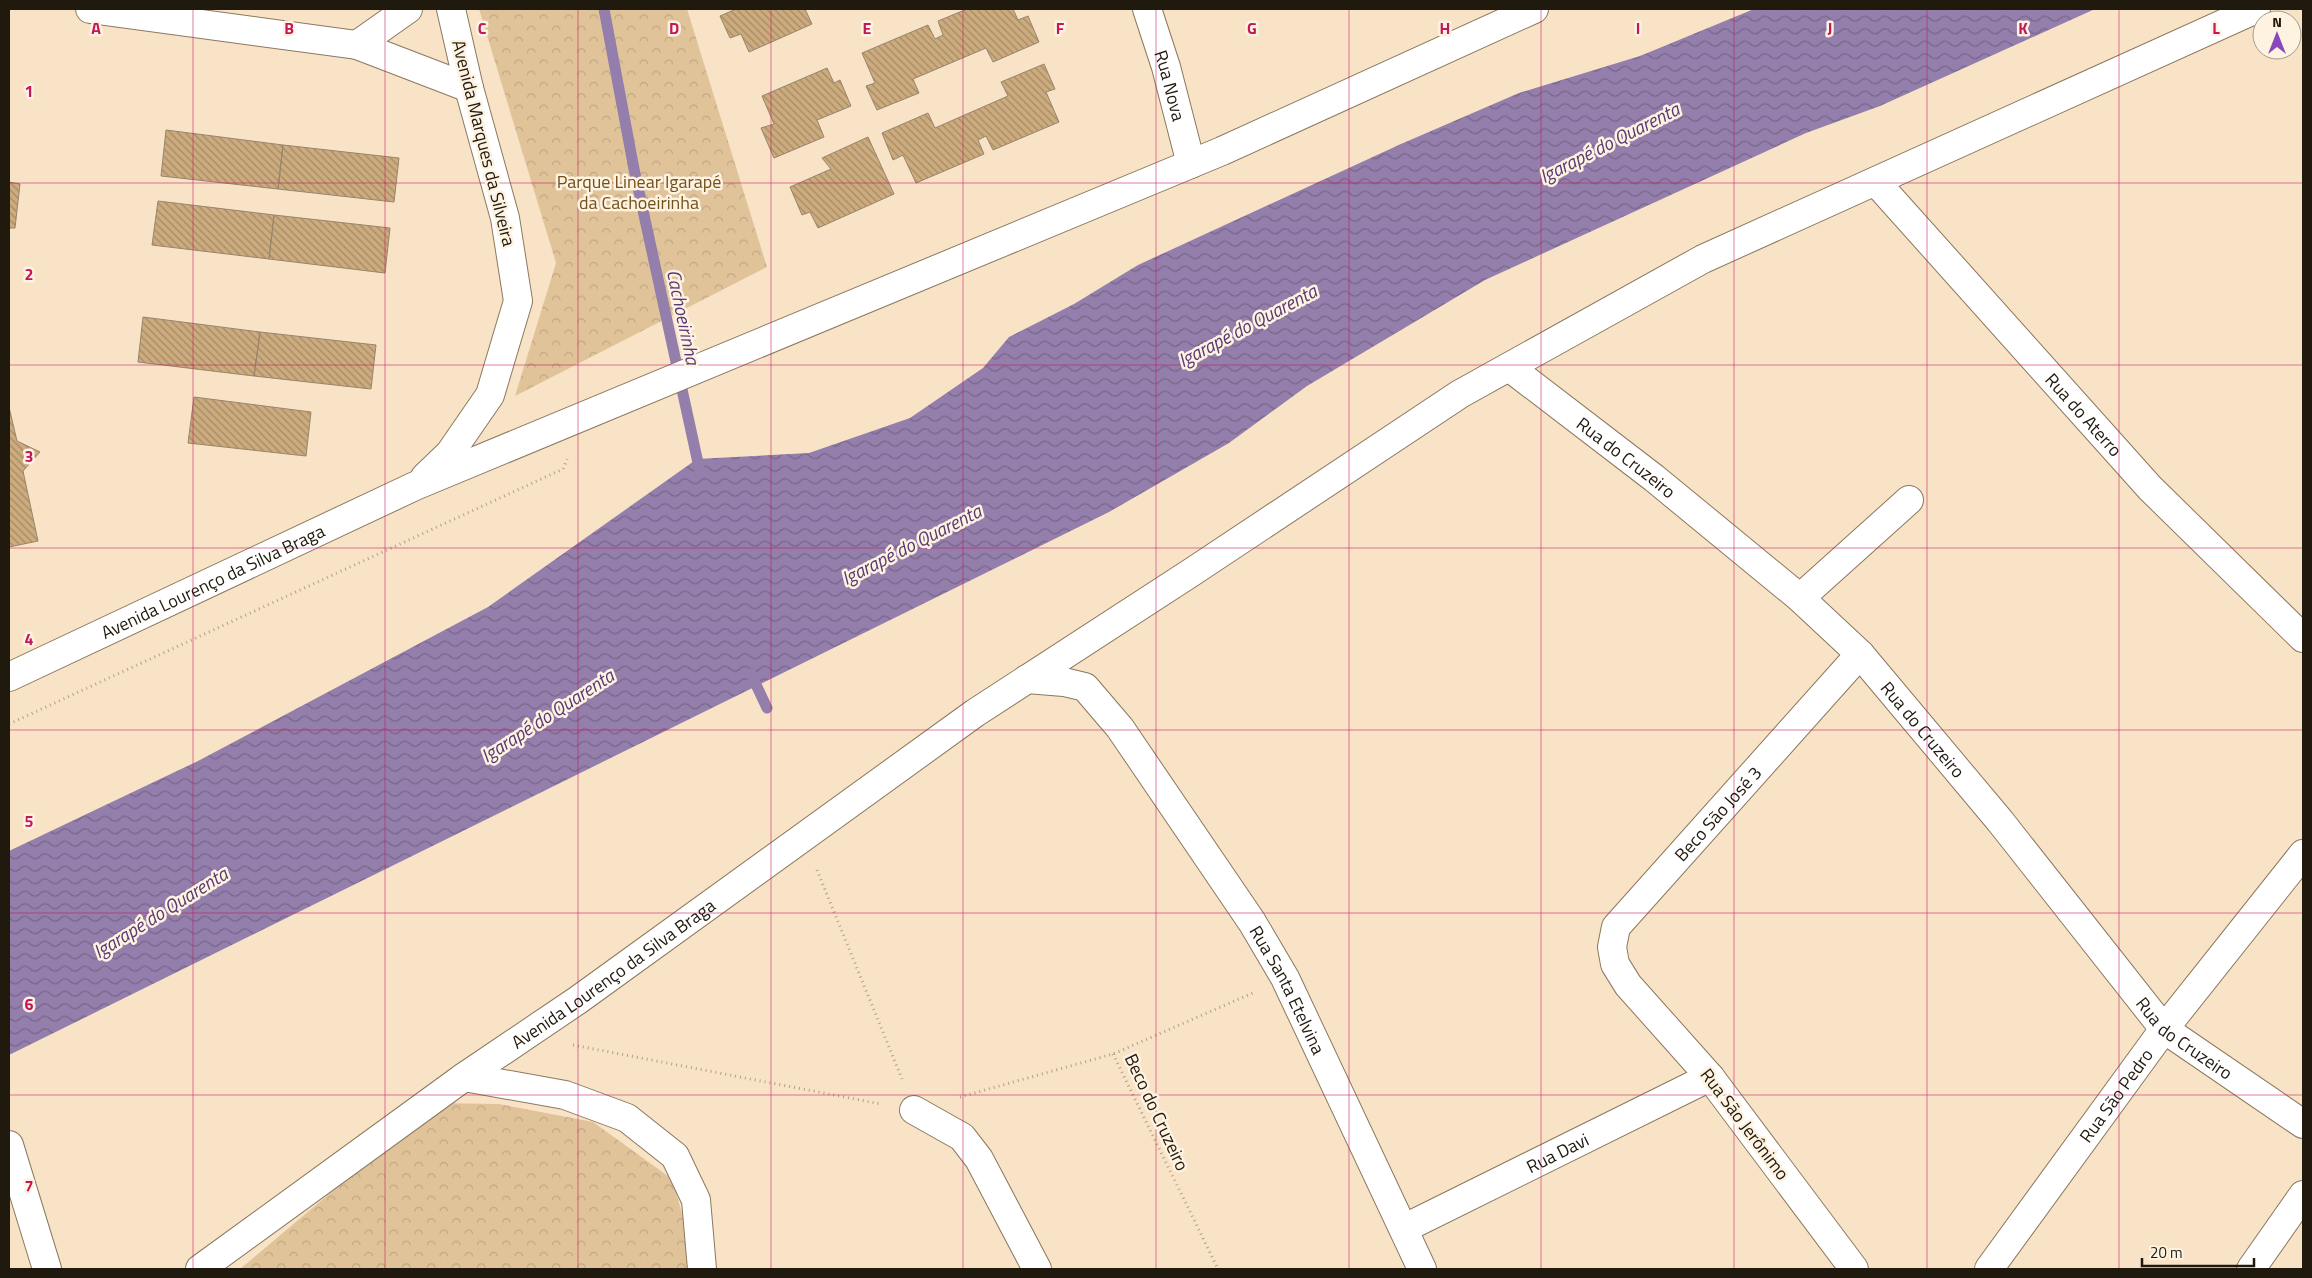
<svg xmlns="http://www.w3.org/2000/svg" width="2312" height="1278" viewBox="0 0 2312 1278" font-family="'Titillium Web',sans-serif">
<defs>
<pattern id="forest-crowns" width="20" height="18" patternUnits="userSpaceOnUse" patternTransform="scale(1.25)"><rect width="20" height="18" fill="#e1c39a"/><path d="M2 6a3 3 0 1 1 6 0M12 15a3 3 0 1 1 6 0" fill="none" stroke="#c1a784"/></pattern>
<pattern id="water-waves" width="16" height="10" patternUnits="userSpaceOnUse" patternTransform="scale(1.25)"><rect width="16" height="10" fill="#947eab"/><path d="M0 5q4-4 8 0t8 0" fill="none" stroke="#78668a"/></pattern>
<pattern id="building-back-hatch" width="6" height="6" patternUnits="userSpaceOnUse" patternTransform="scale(1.25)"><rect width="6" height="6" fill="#ccab7e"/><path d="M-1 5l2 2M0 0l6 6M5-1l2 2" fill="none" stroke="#a58a66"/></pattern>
</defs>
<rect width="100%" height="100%" fill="#f8e3c7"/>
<path fill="url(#forest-crowns)" d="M479 9H687L767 267 515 396 556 263Z
M437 1103 499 1104 593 1122 672 1179 693 1251 687 1269H240Z"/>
<path fill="url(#water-waves)" d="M1754 9H2095L1880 106 1806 133 1485 280 1307 386 1229 443 1109 512 9 1055V851L198 761 488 607 697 459 809 453 910 418 983 368 1009 337 1074 304 1138 265 1401 144 1519 93 1640 56Z"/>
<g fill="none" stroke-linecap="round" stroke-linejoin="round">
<path stroke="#947eab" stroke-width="11" d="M604 9 634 169 700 472
M751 674 767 708"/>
</g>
<path fill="url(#building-back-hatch)" stroke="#98856b" d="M736 9H805L812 24 749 52 741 34 730 38 720 16Z
M967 9H1013L1018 20 1028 16 1039 42 993 62 986 48 913 79 919 93 877 110 866 86 875 83 862 53 928 25 935 39 943 35 938 21Z
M1044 64 1055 89 1046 92 1059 122 993 150 986 136 978 140 984 154 916 183 903 155 893 160 882 133 928 113 935 128 1008 96 1001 82Z
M827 68 834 83 840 80 851 106 817 120 824 137 774 158 761 128 774 124 762 96Z
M166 130 283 145 278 189 161 176Z
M868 137 894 194 818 228 810 212 802 215 790 187 831 169 822 158Z
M283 145 399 158 394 202 278 189Z
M9 182 20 184 15 228H9Z
M158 201 274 215 269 259 152 245Z
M274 215 390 228 385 273 269 259Z
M143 317 260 332 254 376 138 362Z
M260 332 376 345 371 389 254 376Z
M194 397 311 412 306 456 188 443Z
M9 407 17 441 40 452 23 471 38 541 9 547Z"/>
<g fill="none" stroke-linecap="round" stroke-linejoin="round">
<g stroke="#8b785e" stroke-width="30">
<g id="minor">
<path d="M90 9 357 45 469 88"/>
<path d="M357 45 408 9"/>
<path id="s1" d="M1876 182 2150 488 2303 638"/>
<path id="s2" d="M1509 367 1654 478 1800 598 1860 654 2000 821 2164 1029 2303 1124"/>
<path d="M1800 598 1909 500"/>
<path d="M914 1110 962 1137 979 1159 1037 1269"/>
<path id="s3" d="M1405 1228 1710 1077"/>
<path id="s4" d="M1854 1269 1710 1077 1628 985 1615 964 1612 947 1616 927 1860 654"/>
<path id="s5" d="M1989 1269 2164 1029 2303 854"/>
<path d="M2251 1269 2303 1195"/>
</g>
</g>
<g stroke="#8b785e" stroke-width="30">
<g id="tertiary">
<path id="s6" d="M1147 9 1166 67 1191 164"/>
<path d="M425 477 450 453 490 395 518 301 505 218 469 88 451 9"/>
<path id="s7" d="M9 677 415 486 1222 151 1534 9"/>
<path id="s8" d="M1027 679 1064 682 1085 687 1120 728 1252 922 1285 978 1422 1269"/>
<path d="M464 1077 565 1095 627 1118 675 1156 696 1200 702 1269"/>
<path d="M9 1145 47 1269"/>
<path id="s9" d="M200 1269 464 1077 578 1000 975 713 1192 572 1460 394 1703 259 2256 9"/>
</g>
</g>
<path stroke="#b1a08a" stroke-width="3" stroke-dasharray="1 4" stroke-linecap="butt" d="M9 724 563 469 567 459
M817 870 902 1079
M573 1045 881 1104
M1113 1054 1218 1269
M960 1097 1113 1054 1255 992"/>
<use href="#minor" stroke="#fff" stroke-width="28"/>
<use href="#tertiary" stroke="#fff" stroke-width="28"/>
</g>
<path fill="none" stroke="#c2185b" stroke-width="1" stroke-opacity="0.55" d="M193 9V1269M385 9V1269M578 9V1269M771 9V1269M963 9V1269M1156 9V1269M1349 9V1269M1541 9V1269M1734 9V1269M1927 9V1269M2119 9V1269M9 183H2303M9 365H2303M9 548H2303M9 730H2303M9 913H2303M9 1095H2303"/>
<g text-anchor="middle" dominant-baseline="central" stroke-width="5" stroke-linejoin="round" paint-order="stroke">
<g font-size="18" fill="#20190e" stroke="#fef2e1">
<text stroke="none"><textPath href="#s6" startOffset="80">Rua Nova</textPath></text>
<text transform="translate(484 143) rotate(76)">Avenida Marques da Silveira</text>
<text stroke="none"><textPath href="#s1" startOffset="312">Rua do Aterro</textPath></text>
<text stroke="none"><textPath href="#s2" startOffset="148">Rua do Cruzeiro</textPath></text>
<text stroke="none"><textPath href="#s7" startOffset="225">Avenida Lourenço da Silva Braga</textPath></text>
<text stroke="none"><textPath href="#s2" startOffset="552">Rua do Cruzeiro</textPath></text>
<text stroke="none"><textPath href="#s4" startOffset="578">Beco São José 3</textPath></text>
<text stroke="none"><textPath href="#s9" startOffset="508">Avenida Lourenço da Silva Braga</textPath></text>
<text stroke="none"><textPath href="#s8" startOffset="424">Rua Santa Etelvina</textPath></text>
<text stroke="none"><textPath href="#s2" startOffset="958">Rua do Cruzeiro</textPath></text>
<text stroke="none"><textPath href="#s5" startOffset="215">Rua São Pedro</textPath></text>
<text transform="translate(1157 1112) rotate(65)">Beco do Cruzeiro</text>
<text transform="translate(1745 1124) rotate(53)">Rua São Jerônimo</text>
<text stroke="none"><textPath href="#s3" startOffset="170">Rua Davi</textPath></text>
</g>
<g font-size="18" fill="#71501b" stroke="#fef2e1">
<text x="639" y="181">Parque Linear Igarapé<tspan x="639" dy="21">da Cachoeirinha</tspan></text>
</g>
<g font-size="19" font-style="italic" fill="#583975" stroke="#fef2e1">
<text transform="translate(1609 142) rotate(-27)">Igarapé do Quarenta</text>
<text transform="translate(684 317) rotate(78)">Cachoeirinha</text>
<text transform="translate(1247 325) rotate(-28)">Igarapé do Quarenta</text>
<text transform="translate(911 544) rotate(-27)">Igarapé do Quarenta</text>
<text transform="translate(547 715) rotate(-33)">Igarapé do Quarenta</text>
<text transform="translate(160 912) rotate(-32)">Igarapé do Quarenta</text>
</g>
</g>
<g font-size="16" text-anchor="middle" font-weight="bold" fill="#c2185b" stroke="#fef2e1" stroke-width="5" stroke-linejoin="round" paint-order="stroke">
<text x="96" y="34">A</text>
<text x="289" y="34">B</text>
<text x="482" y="34">C</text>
<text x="674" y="34">D</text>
<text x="867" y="34">E</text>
<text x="1060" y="34">F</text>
<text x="1252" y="34">G</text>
<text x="1445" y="34">H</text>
<text x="1638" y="34">I</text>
<text x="1830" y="34">J</text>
<text x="2023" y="34">K</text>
<text x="2216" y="34">L</text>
<text x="29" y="97">1</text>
<text x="29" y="280">2</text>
<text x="29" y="462">3</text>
<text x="29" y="645">4</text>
<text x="29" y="827">5</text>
<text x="29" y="1010">6</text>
<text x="29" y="1192">7</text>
</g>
<rect width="2312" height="1278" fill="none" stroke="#20190e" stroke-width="20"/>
<g transform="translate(2277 35)"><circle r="24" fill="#fef2e1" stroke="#a59b8d"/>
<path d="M0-4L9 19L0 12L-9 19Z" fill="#8848bd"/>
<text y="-8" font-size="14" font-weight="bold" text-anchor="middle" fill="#20190e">N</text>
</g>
<path d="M2142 1258v8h112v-8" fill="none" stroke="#20190e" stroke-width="2.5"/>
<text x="2150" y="1258" font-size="15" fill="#20190e" stroke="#fef2e1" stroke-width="4" paint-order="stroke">20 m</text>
</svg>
